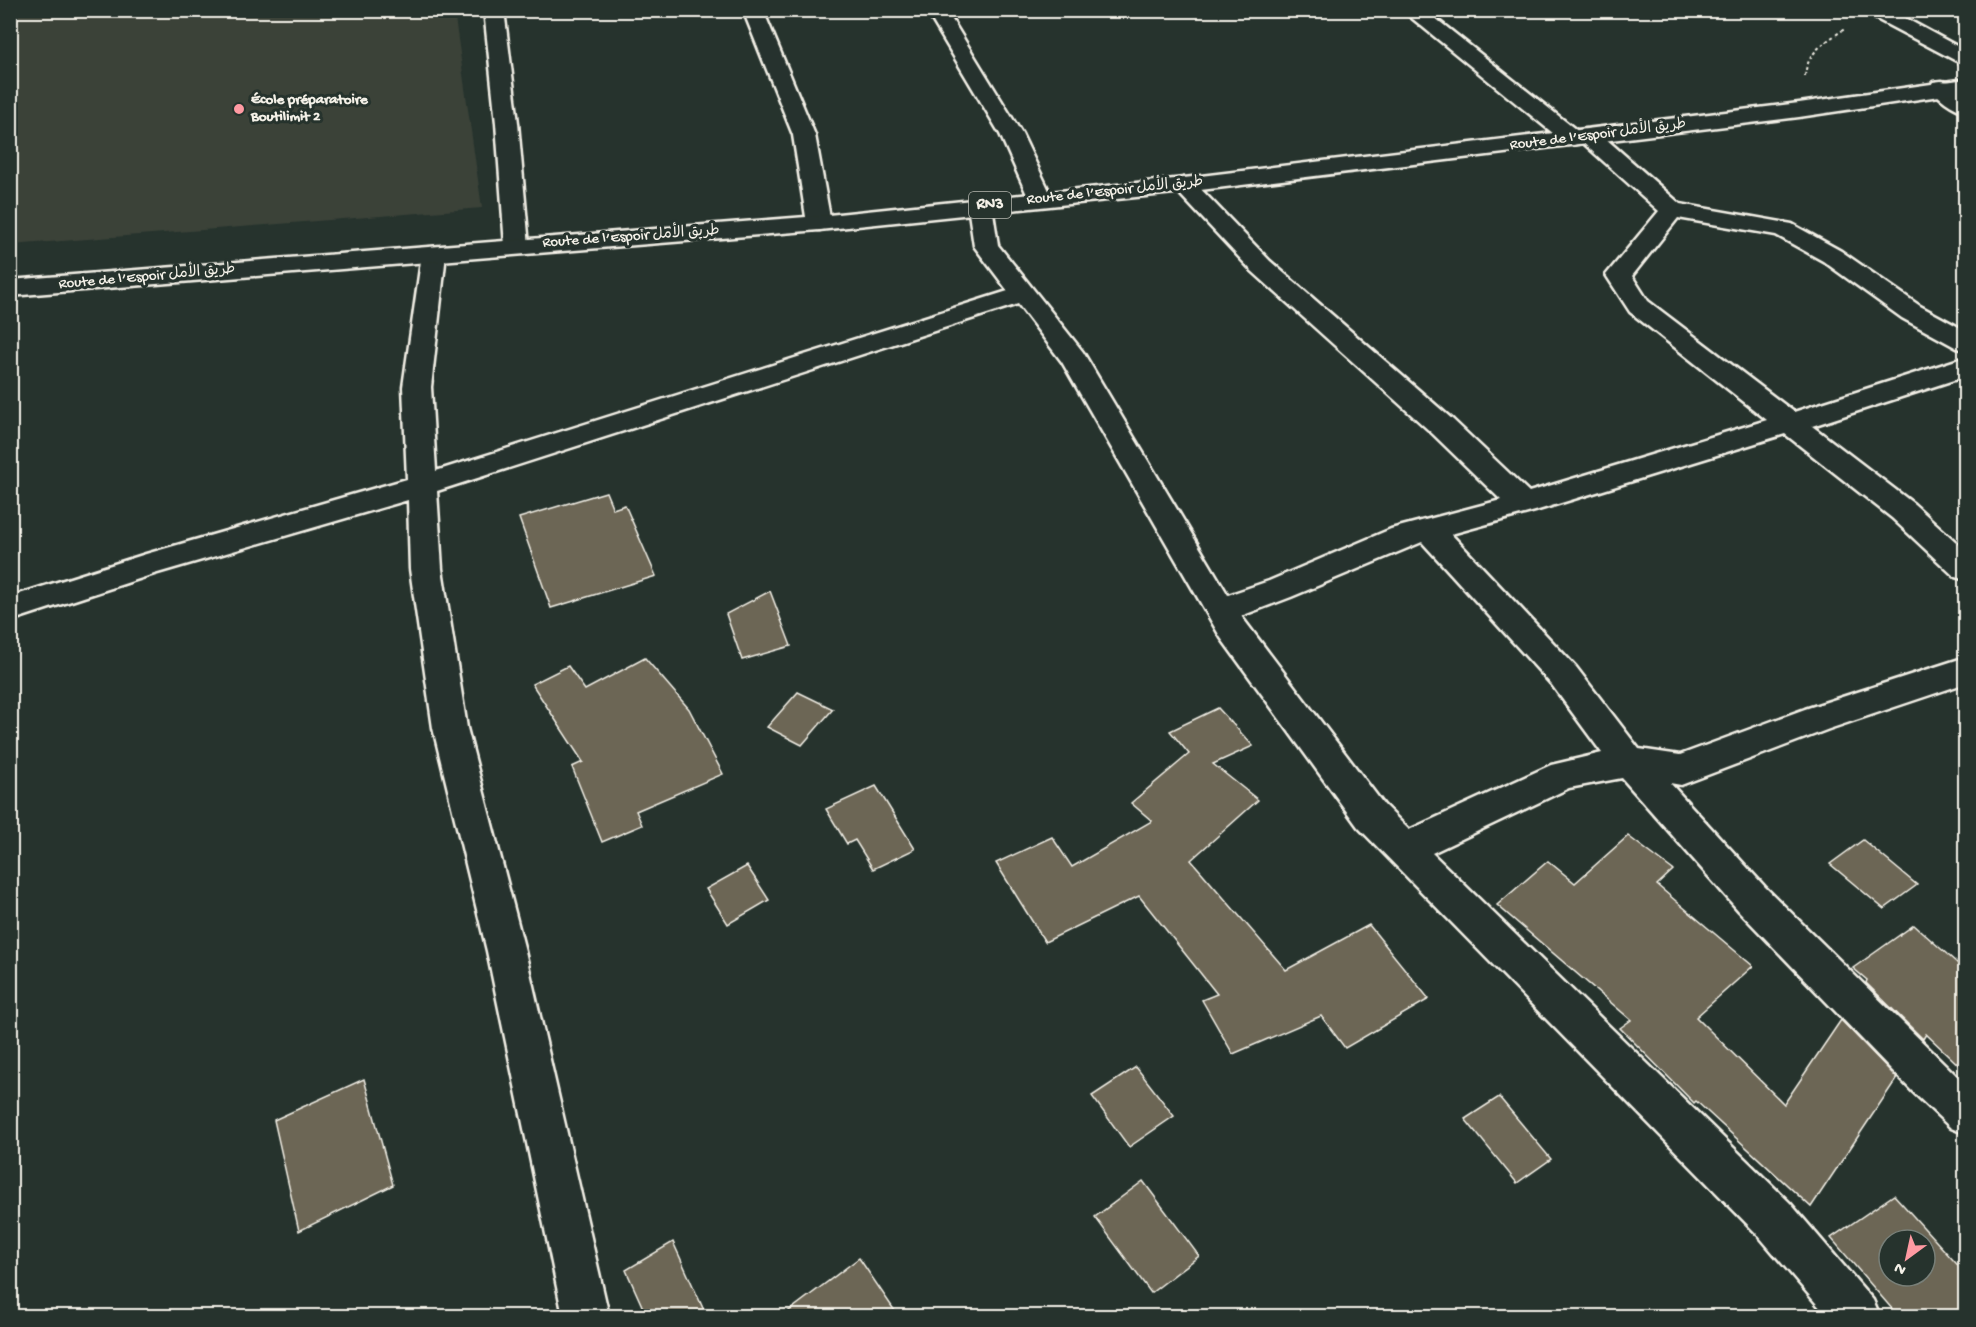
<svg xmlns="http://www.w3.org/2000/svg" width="1976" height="1327" viewBox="0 0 1976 1327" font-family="'Gochi Hand','Playpen Sans Arabic',sans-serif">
<rect width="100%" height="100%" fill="#26332d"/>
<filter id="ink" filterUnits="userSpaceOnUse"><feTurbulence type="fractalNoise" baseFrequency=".0167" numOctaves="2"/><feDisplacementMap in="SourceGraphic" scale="12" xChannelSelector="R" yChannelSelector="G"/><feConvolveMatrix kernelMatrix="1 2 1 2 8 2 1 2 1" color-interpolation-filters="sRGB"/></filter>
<g filter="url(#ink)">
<path fill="#3b4239" d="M11 10 454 11 482 208 11 245Z"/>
<path fill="#6c6655" stroke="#f4f1e8" stroke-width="1.5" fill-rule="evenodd" d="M606 492 613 509 625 505 656 576 551 608 519 518Z
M770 591 791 646 742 660 726 614Z
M645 658 689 709 723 774 636 811 642 825 602 842 572 767 583 762 532 684 568 666 585 690Z
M798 692 833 709 802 745 767 727Z
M1218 708 1253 746 1213 764 1258 800 1191 860 1286 970 1369 925 1429 999 1345 1048 1321 1016 1233 1054 1202 1000 1217 994 1139 896 1045 942 996 863 1052 837 1072 867 1152 821 1131 803 1189 754 1170 731Z
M876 786 915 849 873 869 855 840 847 844 826 809Z
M1628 836 1673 870 1657 885 1753 966 1696 1017 1784 1104 1841 1020 1897 1078 1811 1207 1696 1101 1694 1103 1620 1028 1631 1020 1497 905 1548 861 1575 883Z
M1863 840 1917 885 1884 909 1830 864Z
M747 866 769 900 728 924 706 889Z
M1914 925 1965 970V1071L1926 1034 1923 1039 1866 983 1867 980 1853 968Z
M1136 1067 1174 1116 1129 1147 1092 1096Z
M364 1079 393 1185 299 1231 274 1120Z
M1499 1097 1551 1159 1517 1183 1465 1119Z
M1143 1181 1199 1256 1151 1293 1095 1217Z
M1894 1195 1965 1273V1317H1899L1831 1238ZM1889 1240H1925V1276H1889Z
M673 1242 707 1317H647L626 1270Z
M859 1258 899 1317H781Z"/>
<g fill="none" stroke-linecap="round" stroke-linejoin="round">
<g stroke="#f4f1e8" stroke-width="5">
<path id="street" d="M484 10H504L518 123 529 246 526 251 517 253 508 251 505 246 496 123Z
M743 10H763L815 135 831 223 828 228 819 230 810 228 807 223 793 135Z
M926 10H946L1022 134 1053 199 1049 204 1041 206 1033 204 1029 199 1000 134Z
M1402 10H1425L1580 133 1589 129 1597 131 1680 204 1792 224 1841 251 1920 306 1966 331V350L1957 348 1902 318 1823 261 1776 235 1678 218 1632 276 1648 301 1794 412 1966 357V376L1812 426 1914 504 1966 551V580L1955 577 1892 518 1785 434 1535 511 1451 534 1576 667 1639 749 1680 755 1805 709 1966 657V683L1829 729 1681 785 1670 783 1765 887 1966 1085V1134L1951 1128 1913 1092 1739 911 1622 778 1569 788 1432 853 1790 1203 1873 1300 1880 1316H1827L1758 1235 1358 827 1221 638 1062 362 1018 304 437 491 442 569 467 728 525 951 609 1316H563L487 951 433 728 410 569 408 500 154 574 10 621V597L146 554 407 479 403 387 422 254 425 249 434 247 443 249 446 254 431 387 436 471 1008 291 974 246 968 206 972 201 980 199 988 201 992 206 998 245 1083 352 1228 595 1269 581 1391 529 1501 500 1433 434 1252 271 1176 190 1172 185 1176 180 1184 178 1192 180 1270 261 1453 420 1529 492 1767 420 1630 312 1606 275 1659 211 1582 142 1573 145 1565 143ZM1422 542 1552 685 1602 753 1551 765 1409 830 1384 805 1241 616 1291 597Z
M1864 10H1890L1966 51V66L1867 14Z
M1941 81 1949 82 1966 95V112C1953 109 1937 97 1930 87L1933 82Z"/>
</g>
<g stroke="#f4f1e8" stroke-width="5">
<path id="highway" d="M1966 79V92L1799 117 1184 192 819 230 10 296V280L819 216 1184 178 1799 103Z"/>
</g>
<path stroke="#f4f1e8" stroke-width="2" stroke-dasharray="3 3" stroke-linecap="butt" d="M1805 76C1807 51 1827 41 1846 28"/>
<use href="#street" fill="#26332d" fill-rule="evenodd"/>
<use href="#highway" fill="#26332d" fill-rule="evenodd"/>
</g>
</g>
<circle fill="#ff9aa2" stroke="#26332d" stroke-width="2" cx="239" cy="109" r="6"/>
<g text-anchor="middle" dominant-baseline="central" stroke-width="6" stroke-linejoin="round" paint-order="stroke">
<g font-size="15" font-weight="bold" fill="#f4f1e8" stroke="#26332d" text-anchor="start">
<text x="251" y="100">École préparatoire<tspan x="251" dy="17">Boutilimit 2</tspan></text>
</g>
<g font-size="15" fill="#f4f1e8" stroke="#26332d">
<text transform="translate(1598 135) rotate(-7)">Route de l’Espoir طريق الأمل</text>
<text transform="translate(1115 191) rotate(-6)">Route de l’Espoir طريق الأمل</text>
<text transform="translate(631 237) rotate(-4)">Route de l’Espoir طريق الأمل</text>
<text transform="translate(147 277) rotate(-5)">Route de l’Espoir طريق الأمل</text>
</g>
<rect fill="#26332d" stroke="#b6b8b0" stroke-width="1.5" x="969" y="192" width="42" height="26" rx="4.5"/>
<g font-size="16" font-weight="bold" fill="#f4f1e8">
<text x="990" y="205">RN3</text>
</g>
</g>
<rect width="1976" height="1327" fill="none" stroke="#26332d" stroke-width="36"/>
<rect x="18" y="18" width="1940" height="1291" fill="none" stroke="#f4f1e8" stroke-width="2" filter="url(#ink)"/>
<g transform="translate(1907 1258) rotate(213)"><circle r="28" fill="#26332d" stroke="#787f78" stroke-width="1.5"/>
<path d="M0-4.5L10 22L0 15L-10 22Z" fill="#ff9aa2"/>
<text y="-9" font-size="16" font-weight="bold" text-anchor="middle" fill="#f4f1e8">N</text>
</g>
</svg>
